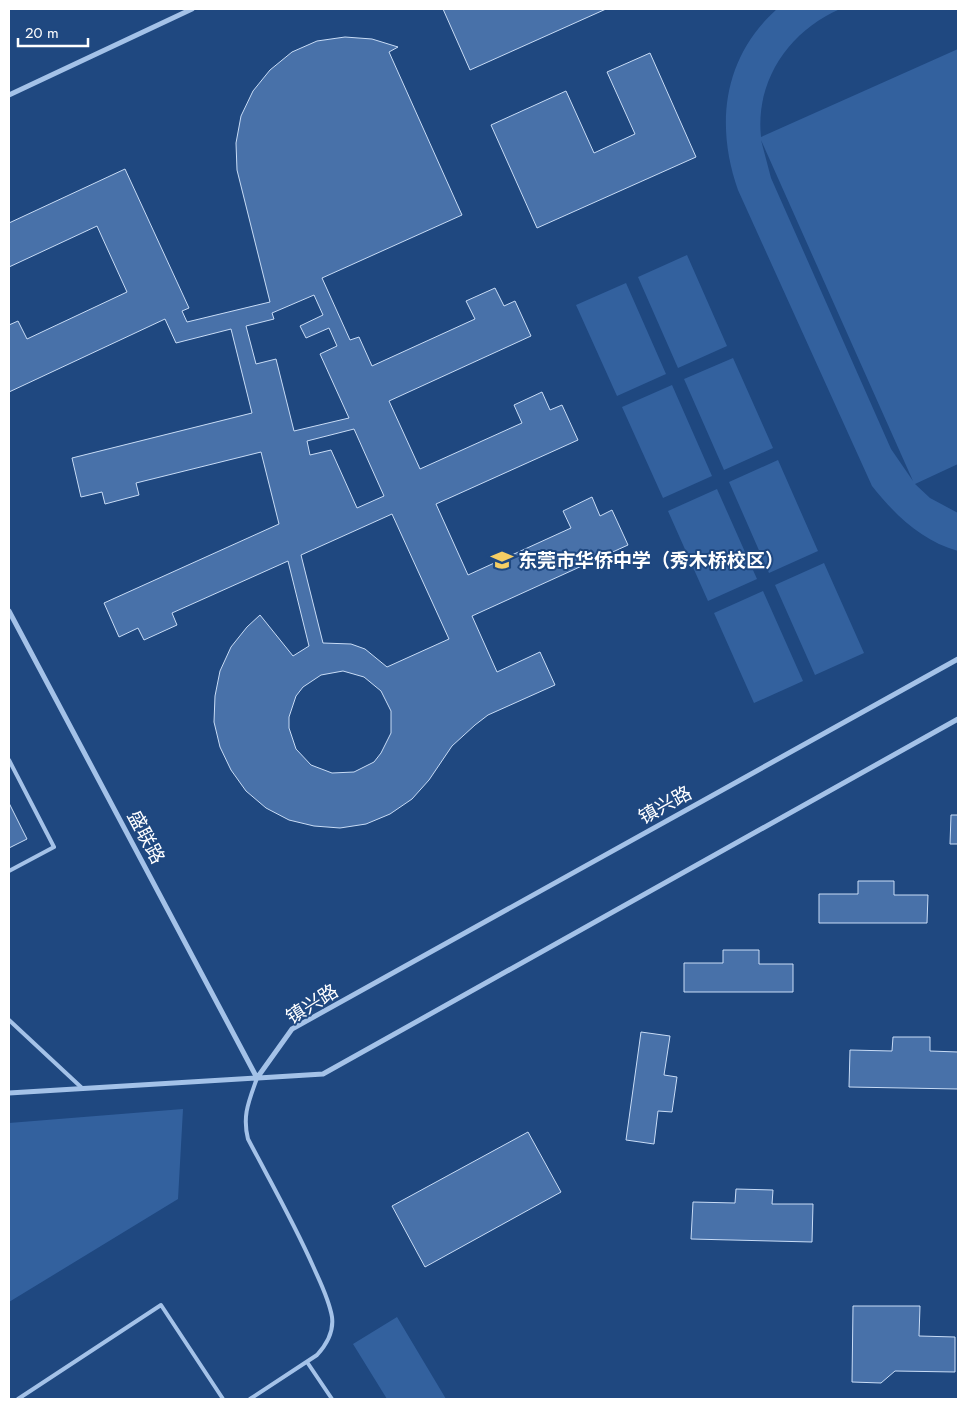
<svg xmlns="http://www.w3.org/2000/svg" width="967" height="1408" viewBox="0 0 967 1408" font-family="Jost,'Noto Sans SC',sans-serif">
<rect width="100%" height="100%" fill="#1f4880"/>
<path fill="#33619e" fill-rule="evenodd" d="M777 9H840C789 31 755 81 761 137L958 49V464L915 484 930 498 958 513V551C922 541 895 515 872 486L738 190C715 125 723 57 777 9ZM761 140 913 481 891 449 771 178Z
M687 255 727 346 678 368 638 277Z
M626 283 666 374 617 396 576 305Z
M733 358 773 448 724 470 684 379Z
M672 385 712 476 663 498 622 407Z
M778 460 818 551 769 573 729 482Z
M717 489 757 579 708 601 668 511Z
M824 563 864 653 815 675 775 585Z
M763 591 803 681 754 703 714 613Z
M183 1109 178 1199 9 1302V1123Z
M397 1317 446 1399H387L353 1344Z"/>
<path fill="#4871a9" stroke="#c8dcf6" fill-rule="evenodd" d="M443 9H606L470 70Z
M345 37 372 39 398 47 389 52 462 215 322 278 350 340 359 337 372 366 475 319 466 301 495 288 504 306 515 301 531 336 389 401 420 469 522 423 514 405 542 392 550 410 562 405 578 440 436 504 468 575 571 528 563 511 592 497 600 516 612 510 628 545 472 616 497 672 540 652 555 685 488 715 475 725 452 746 429 780 412 799 390 814 366 824 340 828 314 826 289 820 266 808 246 791 231 770 220 747 214 722 215 696 220 671 231 647 247 627 260 615 293 656 309 646 288 561 172 613 177 625 144 640 138 628 119 637 104 603 279 524 261 452 136 483 139 495 105 504 102 492 81 497 72 458 252 413 231 329 176 343 165 319 9 392V325L18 321 27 339 127 292 97 226 9 267V223L125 169 189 308 182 311 187 322 270 302 237 170 236 143 241 116 253 91 270 70 292 52 317 41ZM314 295 323 315 300 326 306 338 329 328 337 346 320 354 349 418 294 431 276 359 256 364 246 326 274 319 272 313ZM354 429 384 496 357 508 331 450 310 455 307 441ZM392 514 449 639 387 667 365 649 351 644 323 643 301 555ZM343 671 364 677 381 691 391 711V733L381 753 374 762 354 772 332 773 311 765 296 749 289 728V717L296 696 303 687 321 675Z
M650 53 696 157 537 228 491 125 566 91 594 153 635 134 607 72Z
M9 803 27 839 9 848Z
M951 815H958V844H950Z
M858 881H894V895H928L927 923H819V894H858Z
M723 950H759V964H793V992H684V963H723Z
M641 1032 670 1036 664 1075 677 1077 672 1112 658 1111 654 1144 626 1140Z
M893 1037H930V1051L958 1052V1089L849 1087 850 1050 892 1051Z
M528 1132 561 1192 425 1267 392 1206Z
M736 1189 773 1190 772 1204H813L812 1242 691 1239 693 1202 735 1203Z
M853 1306H920L919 1336 955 1337V1372L895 1371 881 1383 852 1382Z"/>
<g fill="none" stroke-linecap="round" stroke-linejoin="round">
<path stroke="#a4c2e8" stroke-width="4" d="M9 760 54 847 9 871
M9 1020 82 1088
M307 1362 332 1399
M18 1399 161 1305 223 1399
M250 1399 317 1355C327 1344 334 1332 332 1317 329 1299 320 1282 313 1266 294 1223 270 1181 248 1139 242 1115 249 1101 257 1078"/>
<path stroke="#a4c2e8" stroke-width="5" d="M9 95 192 9
M9 611 257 1078
M257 1078 292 1029 958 659
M9 1093 323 1074 958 719"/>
</g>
<defs>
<g id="school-bare" transform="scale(1.725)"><path d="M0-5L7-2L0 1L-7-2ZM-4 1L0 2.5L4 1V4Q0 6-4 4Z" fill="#f6ce64" stroke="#1f4880" stroke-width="2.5" paint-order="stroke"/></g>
</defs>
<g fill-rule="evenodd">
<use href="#school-bare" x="502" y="560"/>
</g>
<g text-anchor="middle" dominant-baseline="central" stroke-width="4" stroke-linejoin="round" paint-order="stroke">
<g font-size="19" font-weight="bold" fill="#fff" stroke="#1f4880" text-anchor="start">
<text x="518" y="560">东莞市华侨中学（秀木桥校区）</text>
</g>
<g font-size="19" fill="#fff" stroke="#1f4880">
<text transform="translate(665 805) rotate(-29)">镇兴路</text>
<text transform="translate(146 837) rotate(62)">盛联路</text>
<text transform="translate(312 1004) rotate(-32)">镇兴路</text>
</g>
</g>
<rect width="967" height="1408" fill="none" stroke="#ffffff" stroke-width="20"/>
<path d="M18 38v8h70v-8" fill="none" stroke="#ffffff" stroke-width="2.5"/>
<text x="25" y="38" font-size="15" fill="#ffffff" stroke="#1f4880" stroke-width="4" paint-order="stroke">20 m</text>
</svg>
